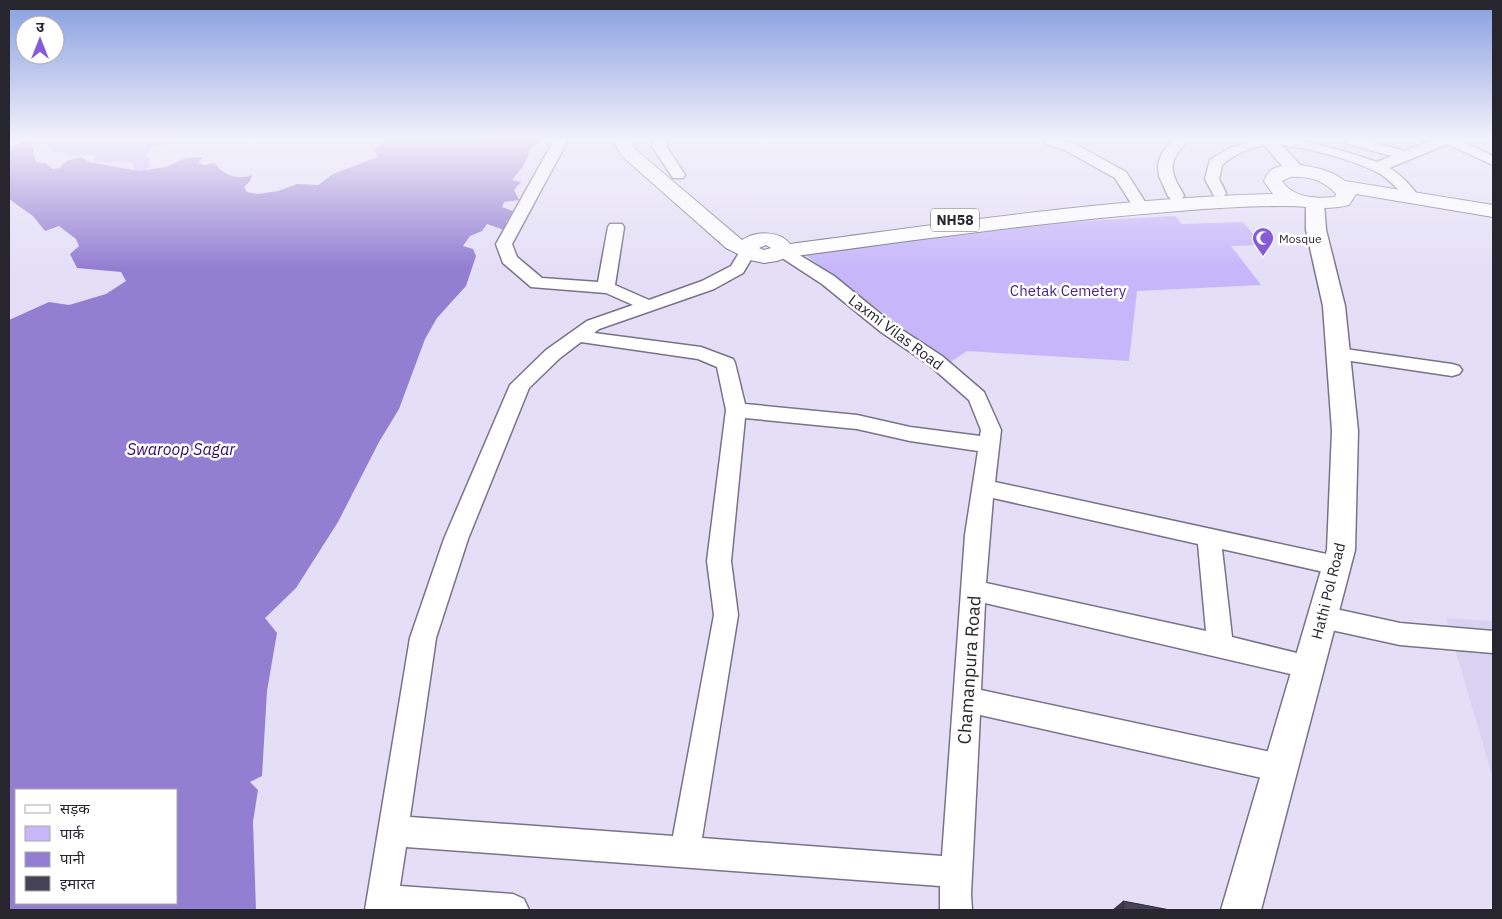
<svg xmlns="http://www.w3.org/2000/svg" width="1502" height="919" viewBox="0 0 1502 919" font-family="'IBM Plex Sans','Noto Sans Devanagari',sans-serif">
<rect width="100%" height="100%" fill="#e4dff7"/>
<path fill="#d9d2f1" d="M1446 618 1493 621V778Z"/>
<path fill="#c7b7fa" d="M48 140H165L169 144 152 146 146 155 149 158 150 167 145 170 135 171 131 162H98L94 161 96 155 77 156 52 151 46 142Z
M1175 216 1182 224 1243 222 1262 245 1231 246 1261 285 1137 291 1129 361 967 351 949 363 804 254 1050 223Z"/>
<path fill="#947ed1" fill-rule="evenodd" d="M30 140 36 162 45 163 53 169 60 168C65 160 72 159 81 157L89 162 139 171 166 167 186 158 203 157 198 163 204 165 215 163C223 176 239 180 252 175L250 181 244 187 247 192 258 194 278 191 297 184 318 185 333 174 378 157 374 148 389 140H544L531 147 524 165 512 180 521 182 514 190 519 200 504 202 502 207 518 213 506 221 507 231 487 224 482 231 470 236 463 246 473 249 476 256 466 286 437 318 425 339 399 409 379 442 338 522 296 588 265 618 277 633 267 691 262 776 250 782 258 790 253 822 256 910H9V320L49 302 69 305 106 294 126 281 121 272 77 268 70 254 79 246 76 239 59 226 45 231 33 216 9 199V153L13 147ZM16 790H176V903H16Z"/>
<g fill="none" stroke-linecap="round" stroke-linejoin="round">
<g stroke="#787388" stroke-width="3">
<path id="minor" d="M9 140H24L22 143 9 147Z
M554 140H568L512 244 517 257 542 278 598 282 608 227 610 224H622L624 227 615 285 649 300 702 281 731 266 742 248H754L756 251 743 273 714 289 599 329 594 333 701 347 733 359 735 363 745 404 857 415 910 427 980 436 981 430 969 400 928 364 881 332 822 284 776 254 774 251 776 248H788L834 276 893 324 942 356 984 392 1001 430 995 482 1345 558 1349 565 1345 572 1337 575 1222 549 1232 637 1317 658 1321 666 1317 674 1308 678 985 603 981 690 1280 754 1290 758 1294 768 1290 778 1280 782 980 715 971 894 972 910H940V886L406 847 400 886 513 894 524 899 529 910H365L410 638 444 539 510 385 546 350 587 321 633 305 606 293 531 287 503 263 496 244ZM581 342 698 359 717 367 726 410 707 561 714 615 673 836 410 817 436 638 468 539 529 388 560 358ZM745 418 857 429 910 441 978 451 965 535 942 856 702 838 738 615 731 561ZM993 498 1198 544 1206 631 986 583Z
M654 140H669L666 146 685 175 683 178H673L652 146Z
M1043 140H1062L1075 144 1126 172 1149 208 1146 211H1136L1115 178 1065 150 1045 143Z
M1173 140H1188C1177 154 1167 161 1176 181 1178 186 1182 190 1184 196L1181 199H1171L1168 196 1159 176 1158 164 1162 153Z
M1255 140H1299L1343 151 1377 162 1392 156 1346 143 1344 140H1365L1405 151 1434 140H1460L1493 156V165L1447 144 1389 168C1401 175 1411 185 1419 197L1416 200H1406C1399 190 1392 182 1382 175 1359 161 1294 142 1267 145 1251 147 1234 154 1222 165L1219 179 1226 193 1224 196H1214L1205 179 1210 160 1228 149Z
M1338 348 1452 364 1459 366 1462 370 1459 374 1452 376 1331 358 1329 354 1331 350Z
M1322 606 1400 623 1493 631V653L1400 645 1322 628 1313 625 1310 617 1313 609Z"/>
</g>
<g stroke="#787388" stroke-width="3">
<path id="major" d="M1260 140H1277L1302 167 1305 171 1302 175 1296 176 1290 175Z
M1315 198 1322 200 1324 204 1326 230 1345 306 1358 431 1355 550 1261 910H1221L1327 550 1332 431 1323 306 1306 230V204L1308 200Z"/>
</g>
<g stroke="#787388" stroke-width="2">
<path id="highway" d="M612 140H630L635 149 742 240C756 231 779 230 790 244 950 223 1111 198 1273 194L1264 181C1265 178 1268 173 1270 171 1287 158 1330 168 1345 181L1493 205V217L1356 194 1349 205C1325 211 1309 206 1285 206 1250 206 1215 208 1179 211 1048 221 918 240 788 257L777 261 764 263 750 260 726 248 622 156ZM1290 177C1308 176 1324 180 1336 194L1335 197C1317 199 1293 198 1282 181ZM766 245 771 248 764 250 759 248Z"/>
</g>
<use href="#minor" fill="#fff" fill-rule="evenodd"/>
<use href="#major" fill="#fff" fill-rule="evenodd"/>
<use href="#highway" fill="#fff" fill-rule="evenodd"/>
</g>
<path fill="#3d3a4a" d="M1123 901 1170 910H1112Z"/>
<path fill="#474356" stroke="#322f3c" d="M1123 901 1170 910H1124Z"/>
<linearGradient id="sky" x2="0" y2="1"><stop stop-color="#869edf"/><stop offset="0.52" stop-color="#f3f1fb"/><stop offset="1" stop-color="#f3f1fb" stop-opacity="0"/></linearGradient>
<rect width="1502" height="268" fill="url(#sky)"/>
<defs>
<g id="mosque-pin" transform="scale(1.125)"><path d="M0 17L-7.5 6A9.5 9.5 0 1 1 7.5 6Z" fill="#835cd6" stroke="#fff"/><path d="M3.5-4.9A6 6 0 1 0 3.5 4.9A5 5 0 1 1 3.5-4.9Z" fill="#fff"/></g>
</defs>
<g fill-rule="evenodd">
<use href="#mosque-pin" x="1263" y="238"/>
</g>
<g text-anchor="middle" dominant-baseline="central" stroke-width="5" stroke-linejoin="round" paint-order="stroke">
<g font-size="12" fill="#27252e" stroke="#fff" text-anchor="start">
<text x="1279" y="238">Mosque</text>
</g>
<rect fill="#fff" stroke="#68666d" stroke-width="1" x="931" y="208.5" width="48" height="23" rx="4"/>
<g font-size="14" font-weight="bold" fill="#27252e">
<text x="955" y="220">NH58</text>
</g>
<g font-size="15" fill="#4a2587" stroke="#fff">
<text x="1068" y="290">Chetak Cemetery</text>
</g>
<g font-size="15" fill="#27252e" stroke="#fff">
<text transform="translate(896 332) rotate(37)">Laxmi Vilas Road</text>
<text transform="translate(1328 591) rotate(-76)">Hathi Pol Road</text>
</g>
<g font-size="16" font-style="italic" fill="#35046c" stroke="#fff">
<text x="181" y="449">Swaroop Sagar</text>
</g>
<g font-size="18" fill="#27252e" stroke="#fff">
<text transform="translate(969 670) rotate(-86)">Chamanpura Road</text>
</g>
</g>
<rect width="1502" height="919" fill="none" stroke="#27252e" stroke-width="20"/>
<rect x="15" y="789" width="162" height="115" fill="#ffffff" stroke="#a9a8ab"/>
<rect x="25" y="805" width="25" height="8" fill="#ffffff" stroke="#a9a8ab"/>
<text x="60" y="814" font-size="15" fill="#27252e">सड़क</text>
<rect x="25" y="826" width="25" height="15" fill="#c7b7fa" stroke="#a9a8ab"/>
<text x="60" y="839" font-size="15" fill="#27252e">पार्क</text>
<rect x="25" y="852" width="25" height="15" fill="#947ed1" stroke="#a9a8ab"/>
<text x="60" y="864" font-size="15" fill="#27252e">पानी</text>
<rect x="25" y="876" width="25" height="15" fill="#474356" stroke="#a9a8ab"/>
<text x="60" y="889" font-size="15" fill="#27252e">इमारत</text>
<g transform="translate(40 40)"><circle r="24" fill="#ffffff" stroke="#a9a8ab"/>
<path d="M0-4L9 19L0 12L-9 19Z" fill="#835cd6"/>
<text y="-8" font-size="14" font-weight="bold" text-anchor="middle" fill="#27252e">उ</text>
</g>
</svg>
